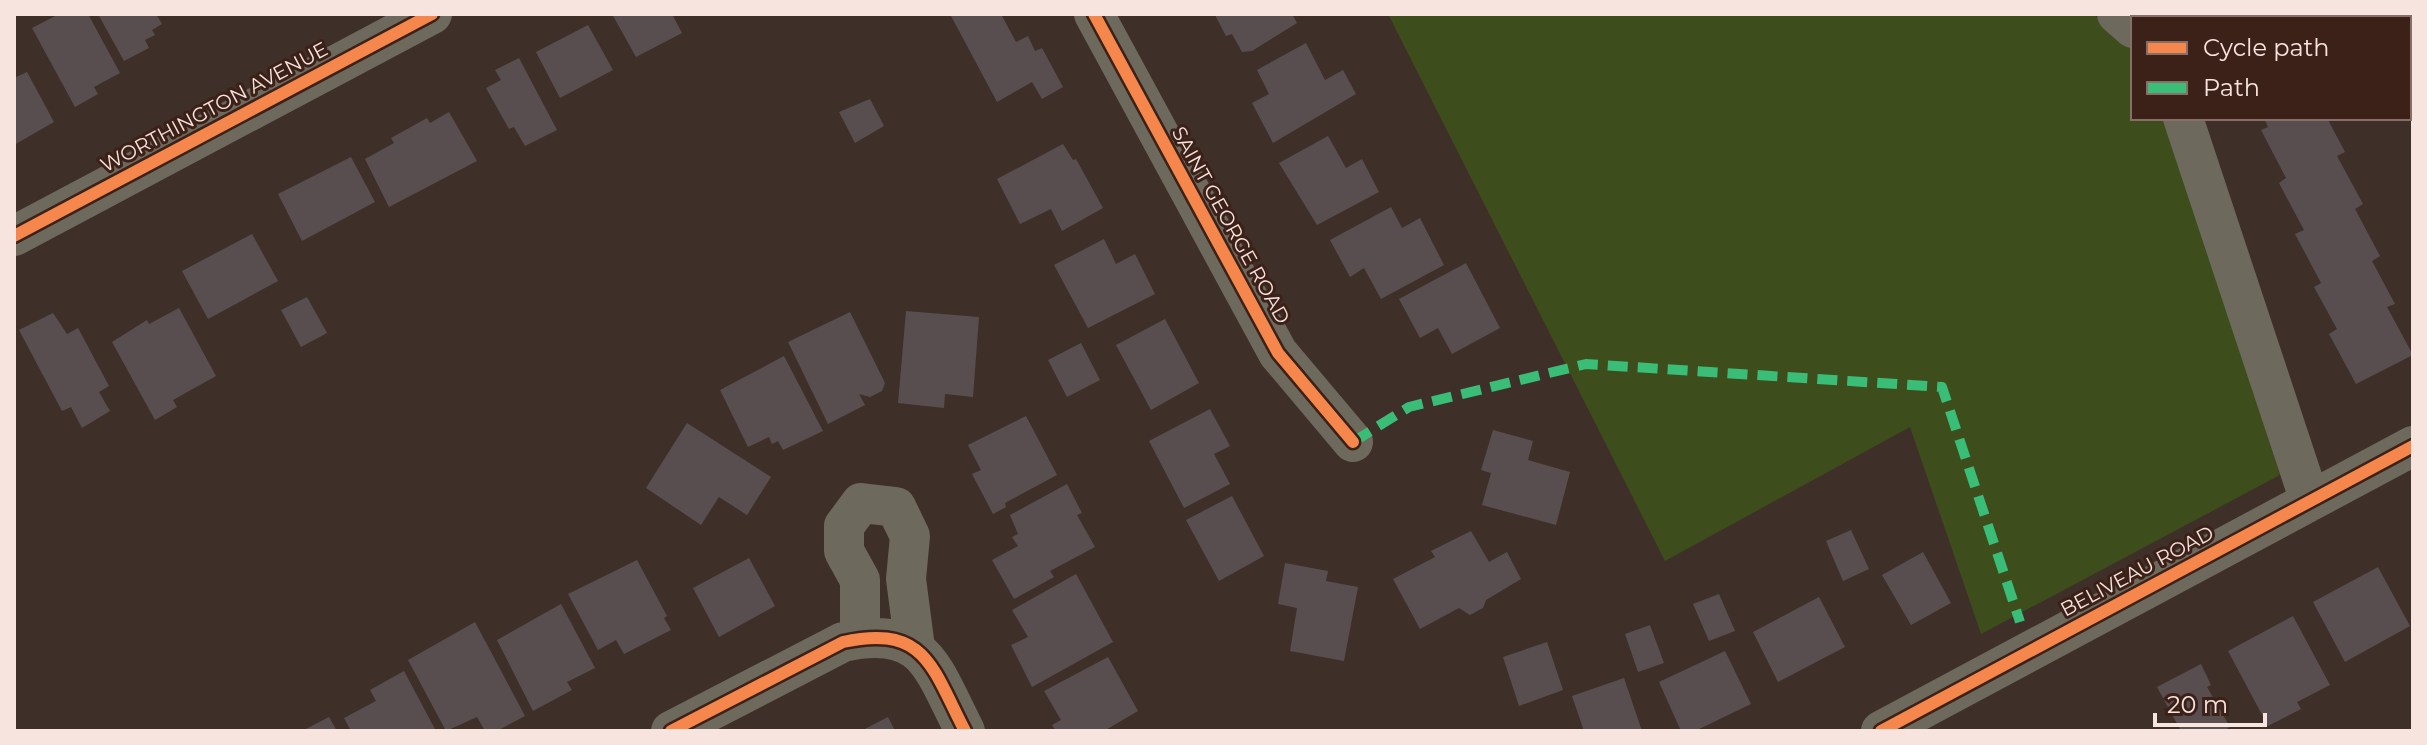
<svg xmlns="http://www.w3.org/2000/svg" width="2427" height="745" viewBox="0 0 2427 745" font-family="Montserrat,sans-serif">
<rect width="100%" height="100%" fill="#3f2f29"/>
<path fill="#3d4d1c" d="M1388 14H2093L2133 48V118H2165L2280 475 1981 634 1910 427 1665 561Z"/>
<path fill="#594e4f" d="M59 14H88L120 73 94 87 98 94 75 107 32 28Z
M98 14H156L162 24 152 30 155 35 145 40 149 48 124 61Z
M612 14H672L682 33 636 57Z
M950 14H1001L1016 42 1028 36 1035 51 1042 48 1063 87 1042 99 1032 82 997 102Z
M1292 14 1297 23 1252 51 1242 52 1232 34 1226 36 1215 15Z
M588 25 613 70 560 98 536 52Z
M1306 43 1325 80 1343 70 1356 94 1273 143 1252 103 1269 94 1257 70Z
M519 58 557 130 525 146 514 127 509 129 486 88 501 80 495 70Z
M27 72 54 122 14 145V78Z
M870 99 884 126 855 143 839 112Z
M449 112 477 161 389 207 365 159 394 143 391 138 427 118 430 123Z
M2264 118H2327L2345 152 2337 156 2363 204 2355 209 2380 256 2372 261 2395 304 2387 307 2413 355 2356 384 2329 334 2337 329 2314 287 2321 283 2295 234 2304 230 2279 183 2286 178 2261 130 2268 127Z
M1328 136 1346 168 1362 159 1379 192 1317 225 1279 163Z
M1063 144 1073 160 1076 159 1103 208 1062 231 1051 209 1020 224 997 179Z
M351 157 375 202 302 241 278 194Z
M1391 207 1402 228 1420 218 1444 265 1381 299 1364 268 1350 277 1330 240Z
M252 234 278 281 208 319 182 271Z
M1104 239 1116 264 1135 254 1155 294 1088 328 1054 265Z
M1466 263 1500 328 1452 354 1438 328 1420 338 1399 299Z
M307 297 327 333 301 347 281 310Z
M179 308 216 376 173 400 177 407 155 420 112 342 147 320 149 324Z
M906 311 979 317 973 397 945 394 944 408 898 403Z
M850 312 885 383 882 391 870 397 859 394 865 405 828 424 788 342Z
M53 313 67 334 78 328 109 386 99 392 110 411 82 428 71 407 62 411 19 330Z
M1165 319 1199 383 1151 410 1116 345Z
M1081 343 1100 380 1067 397 1048 360Z
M784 356 823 431 783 450 778 441 772 444 769 437 748 447 720 390Z
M1210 409 1230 446 1214 454 1230 484 1184 508 1149 441Z
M1026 416 1057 475 1005 503 1006 507 993 514 972 474 981 470 968 445Z
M687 423 771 477 747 515 719 497 701 525 646 488Z
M1493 430 1533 441 1528 460 1570 472 1556 525 1482 505 1491 473 1481 470Z
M1067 484 1082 513 1077 515 1095 547 1050 571 1054 577 1014 599 992 560 1018 546 1012 537 1018 534 1010 515Z
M1232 496 1264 556 1219 581 1186 520Z
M1851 530 1869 569 1843 581 1826 541Z
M1471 531 1489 562 1507 552 1521 579 1486 600 1483 608 1470 615 1459 608 1420 629 1393 579 1435 557 1431 551Z
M1923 552 1951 603 1911 625 1882 575Z
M749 558 775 606 719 637 693 588Z
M637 560 667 616 664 618 671 630 624 654 616 640 598 650 568 594Z
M1285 563 1328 571 1326 581 1358 587 1344 661 1290 651 1297 608 1278 604Z
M2378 567 2410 626 2345 662 2313 602Z
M1076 574 1113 642 1032 687 1011 645 1028 637 1012 610Z
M1719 594 1735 631 1709 641 1693 604Z
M1819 597 1845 647 1778 682 1753 632Z
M561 604 595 668 567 682 572 690 533 711 497 640Z
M2293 616 2330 685 2297 702 2301 709 2268 726 2228 651Z
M475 622 525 716 497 731H485L477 717 446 731 408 660Z
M1650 625 1664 663 1638 672 1625 634Z
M1547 642 1563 690 1519 706 1503 657Z
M1725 651 1751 704 1695 731H1681L1659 682Z
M1108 657 1138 711 1104 731H1056L1052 725 1061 720 1044 691Z
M2201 664 2211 685 2207 687 2230 727 2223 731H2181L2157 687Z
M404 671 436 731H351L344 718 376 701 370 690Z
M1624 678 1642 731H1584L1572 696Z
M329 717 337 731H302Z
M888 717 895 731H861Z"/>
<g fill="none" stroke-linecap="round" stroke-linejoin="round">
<path stroke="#6e695d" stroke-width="40" d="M1094 14 1278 353 1353 442
M2117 14 2133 28
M2393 14 2394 18
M2409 61 2413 72
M2183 118 2310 501
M14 236 432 14
M860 639V580L844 551V526L861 503 896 507 910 536 906 579 915 648
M671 731 843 642C926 624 932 668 965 731
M1881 731 2413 446"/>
<path stroke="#3abd76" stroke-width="10" stroke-dasharray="20 10" stroke-linecap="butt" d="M1353 442 1409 407 1586 364 1942 387 2020 622"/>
<g stroke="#3c2118" stroke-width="17">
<path id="cycleway" d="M1094 14 1278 353 1353 442
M14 236 432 14
M671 731 843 642C926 624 932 668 965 731
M1881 731 2413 446"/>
</g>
<use href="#cycleway" stroke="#f5874c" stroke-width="12"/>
</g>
<g text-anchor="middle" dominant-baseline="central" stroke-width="6" stroke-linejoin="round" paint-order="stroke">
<g font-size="20" fill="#f7e4de" stroke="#3c2118">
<text transform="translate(214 107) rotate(-28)">WORTHINGTON AVENUE</text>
<text transform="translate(1231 225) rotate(61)">SAINT GEORGE ROAD</text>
<text transform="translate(2137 571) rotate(-28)">BELIVEAU ROAD</text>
</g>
</g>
<rect width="2427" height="745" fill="none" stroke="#f7e4de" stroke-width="32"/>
<rect x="2131" y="16" width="280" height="104" fill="#3c2118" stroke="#876f67" stroke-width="2"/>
<rect x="2147" y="42" width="40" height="12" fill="#f5874c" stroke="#876f67" stroke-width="2"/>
<text x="2203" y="56" font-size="24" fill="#f7e4de">Cycle path</text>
<rect x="2147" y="82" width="40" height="12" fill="#3abd76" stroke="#876f67" stroke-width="2"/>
<text x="2203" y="96" font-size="24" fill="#f7e4de">Path</text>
<path d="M2155 713v12h110v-12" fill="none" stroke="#f7e4de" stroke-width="4"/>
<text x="2167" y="713" font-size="24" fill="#f7e4de" stroke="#3c2118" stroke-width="6" paint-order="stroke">20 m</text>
</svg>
